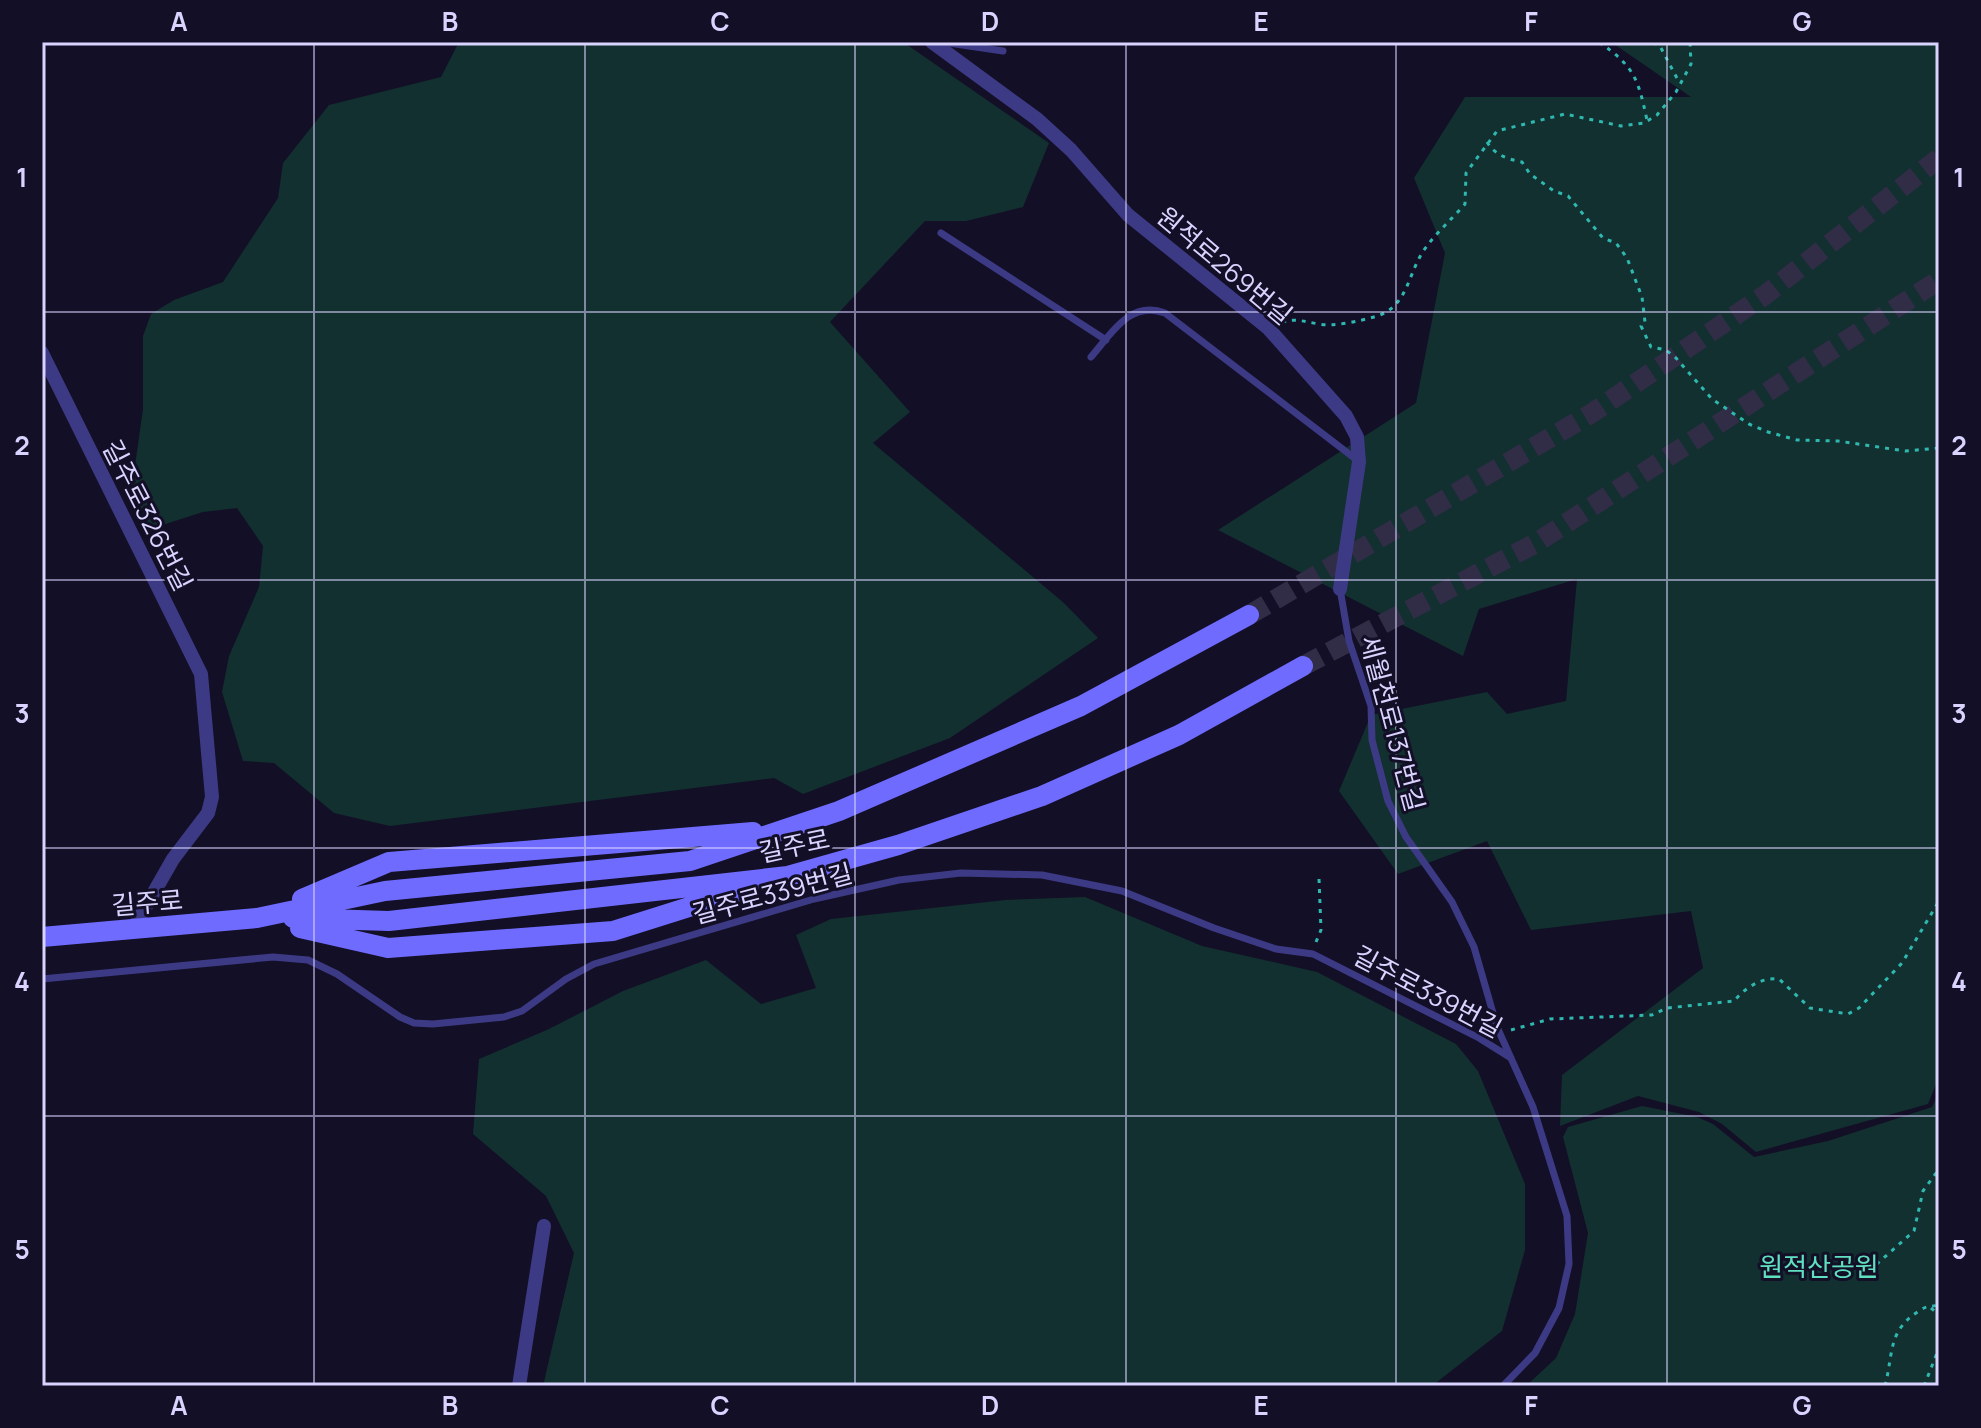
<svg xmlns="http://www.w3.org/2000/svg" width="1981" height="1428" viewBox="0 0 1981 1428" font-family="Manrope,'Noto Sans KR',sans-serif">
<rect width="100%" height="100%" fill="#130f26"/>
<path fill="#12302f" d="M459 42H903L1049 143 1023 207 966 221H925L830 322 910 412 873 443 1064 603 1098 638 950 738 803 794 774 778 390 826 334 813 274 763 243 761 222 692 229 656 259 587 263 546 237 508 203 512 150 529 132 487 143 409V336L151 314 174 300 223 282 278 198 283 163 329 105 441 77Z
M1611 42H1939V1077L1928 1104 1756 1152 1722 1124 1699 1112 1638 1096 1560 1126 1562 1075 1703 968 1691 911 1531 930 1487 841 1398 874 1339 791 1371 715 1487 692 1507 714 1566 701 1577 579 1479 609 1463 656 1218 530 1416 403 1445 253 1414 178 1465 97H1691Z
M1085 897 1202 946 1317 972 1456 1044 1478 1071 1525 1184V1250L1502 1331 1432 1386H543L574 1253 546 1196 473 1134 479 1059 549 1029 623 991 706 960 761 1004 816 988 796 935 831 919 1006 900Z
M1939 1092 1937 1386H1526L1556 1358 1575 1314 1588 1233 1563 1137 1568 1127 1642 1106 1697 1117 1713 1124 1754 1157 1828 1141 1932 1107Z"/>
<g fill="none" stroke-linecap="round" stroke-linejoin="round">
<path stroke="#312d47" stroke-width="20" stroke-dasharray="20 10" stroke-linecap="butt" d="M1249 615 1592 413 1765 295 1939 158
M1303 666 1536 543 1939 280"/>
<path stroke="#2fb8b0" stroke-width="3" stroke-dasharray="4 6" stroke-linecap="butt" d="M1599 42C1635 67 1638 79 1647 120
M1653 42 1661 48 1679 82
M1487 142C1495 155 1507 159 1522 162L1530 174 1554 191 1568 196 1603 238 1616 243 1627 258 1642 297 1645 322 1641 326 1651 347 1666 350 1676 358 1712 399 1749 424 1768 432 1797 440 1838 441 1905 451 1939 448
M1282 322C1296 318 1306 322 1319 324 1334 327 1359 321 1374 317 1408 308 1407 275 1424 250 1436 233 1451 220 1465 204L1466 173 1497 131 1565 114 1621 126 1644 123 1657 115 1676 92 1691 64 1690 42
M1316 942 1321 930 1319 879
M1511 1030 1550 1019 1652 1015 1667 1008 1734 1001C1745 988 1761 977 1779 979L1810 1008 1848 1014 1859 1008 1902 963 1939 901
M1869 1271 1914 1231 1923 1191 1939 1169
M1931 1308 1939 1315
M1885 1386C1894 1351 1887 1330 1922 1309 1929 1305 1931 1308 1939 1304
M1924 1386 1939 1348"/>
<path stroke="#3d3a85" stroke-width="7" d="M942 42 1003 51
M941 233 1106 340
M1091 357C1112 333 1130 300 1165 313L1357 460
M1340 589 1349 641 1371 706 1372 740 1388 801 1406 837 1452 902 1474 947 1497 1027 1533 1107 1567 1216 1569 1264 1559 1308 1535 1353 1503 1386
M42 979 273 957 308 960 337 974 400 1017 414 1023 433 1024 504 1017 522 1011 566 979 594 964 814 899 899 880 961 873 1042 875 1122 891 1214 928 1276 949 1313 954 1479 1038 1511 1058"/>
<path stroke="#3d3a85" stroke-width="14" d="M932 42 1037 119 1071 150 1128 215 1268 328 1346 416 1357 437 1359 462 1340 589
M42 353 201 674 212 797 208 813 173 859 133 929
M519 1386 544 1226"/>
<path stroke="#6f6bff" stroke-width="20" d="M302 899 389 862 753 832
M293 918 389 921 788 876 898 845 1042 796 1179 735 1303 666
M300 928 388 948 613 931 743 890
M42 937 257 918 385 891 690 861 839 811 1081 706 1249 615"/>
</g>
<path fill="none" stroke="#d9d4ff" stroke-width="2" stroke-opacity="0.55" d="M314 42V1386M585 42V1386M855 42V1386M1126 42V1386M1396 42V1386M1667 42V1386M42 312H1939M42 580H1939M42 848H1939M42 1116H1939"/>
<g text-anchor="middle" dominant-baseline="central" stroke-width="6" stroke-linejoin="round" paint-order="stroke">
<g font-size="26" fill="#d9d4ff" stroke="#130f26">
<text transform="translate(1225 265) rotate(40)">원적로269번길</text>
<text transform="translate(148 515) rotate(63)">길주로326번길</text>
<text transform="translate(1393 723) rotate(75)">세월천로137번길</text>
<text transform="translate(794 845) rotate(-12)">길주로</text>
<text transform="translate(772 893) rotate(-15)">길주로339번길</text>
<text transform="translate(147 902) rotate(-5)">길주로</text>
<text transform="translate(1428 991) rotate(28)">길주로339번길</text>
</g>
<g font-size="26" fill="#5fe0c0" stroke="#130f26">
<text x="1819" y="1266">원적산공원</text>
</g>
</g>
<rect width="1981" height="1428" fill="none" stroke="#130f26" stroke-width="88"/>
<rect x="44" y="44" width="1893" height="1340" fill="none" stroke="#d9d4ff" stroke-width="3"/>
<g font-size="26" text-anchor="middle" font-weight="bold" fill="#d9d4ff">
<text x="179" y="31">A</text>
<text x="450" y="31">B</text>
<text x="720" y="31">C</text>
<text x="990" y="31">D</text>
<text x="1261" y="31">E</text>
<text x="1531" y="31">F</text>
<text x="1802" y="31">G</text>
<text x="22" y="187">1</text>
<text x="1959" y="187">1</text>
<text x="22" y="455">2</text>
<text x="1959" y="455">2</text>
<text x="22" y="723">3</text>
<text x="1959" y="723">3</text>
<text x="22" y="991">4</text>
<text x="1959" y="991">4</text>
<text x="22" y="1259">5</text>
<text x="1959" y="1259">5</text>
<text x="179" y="1415">A</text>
<text x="450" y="1415">B</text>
<text x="720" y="1415">C</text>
<text x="990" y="1415">D</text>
<text x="1261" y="1415">E</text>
<text x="1531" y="1415">F</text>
<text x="1802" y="1415">G</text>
</g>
</svg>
